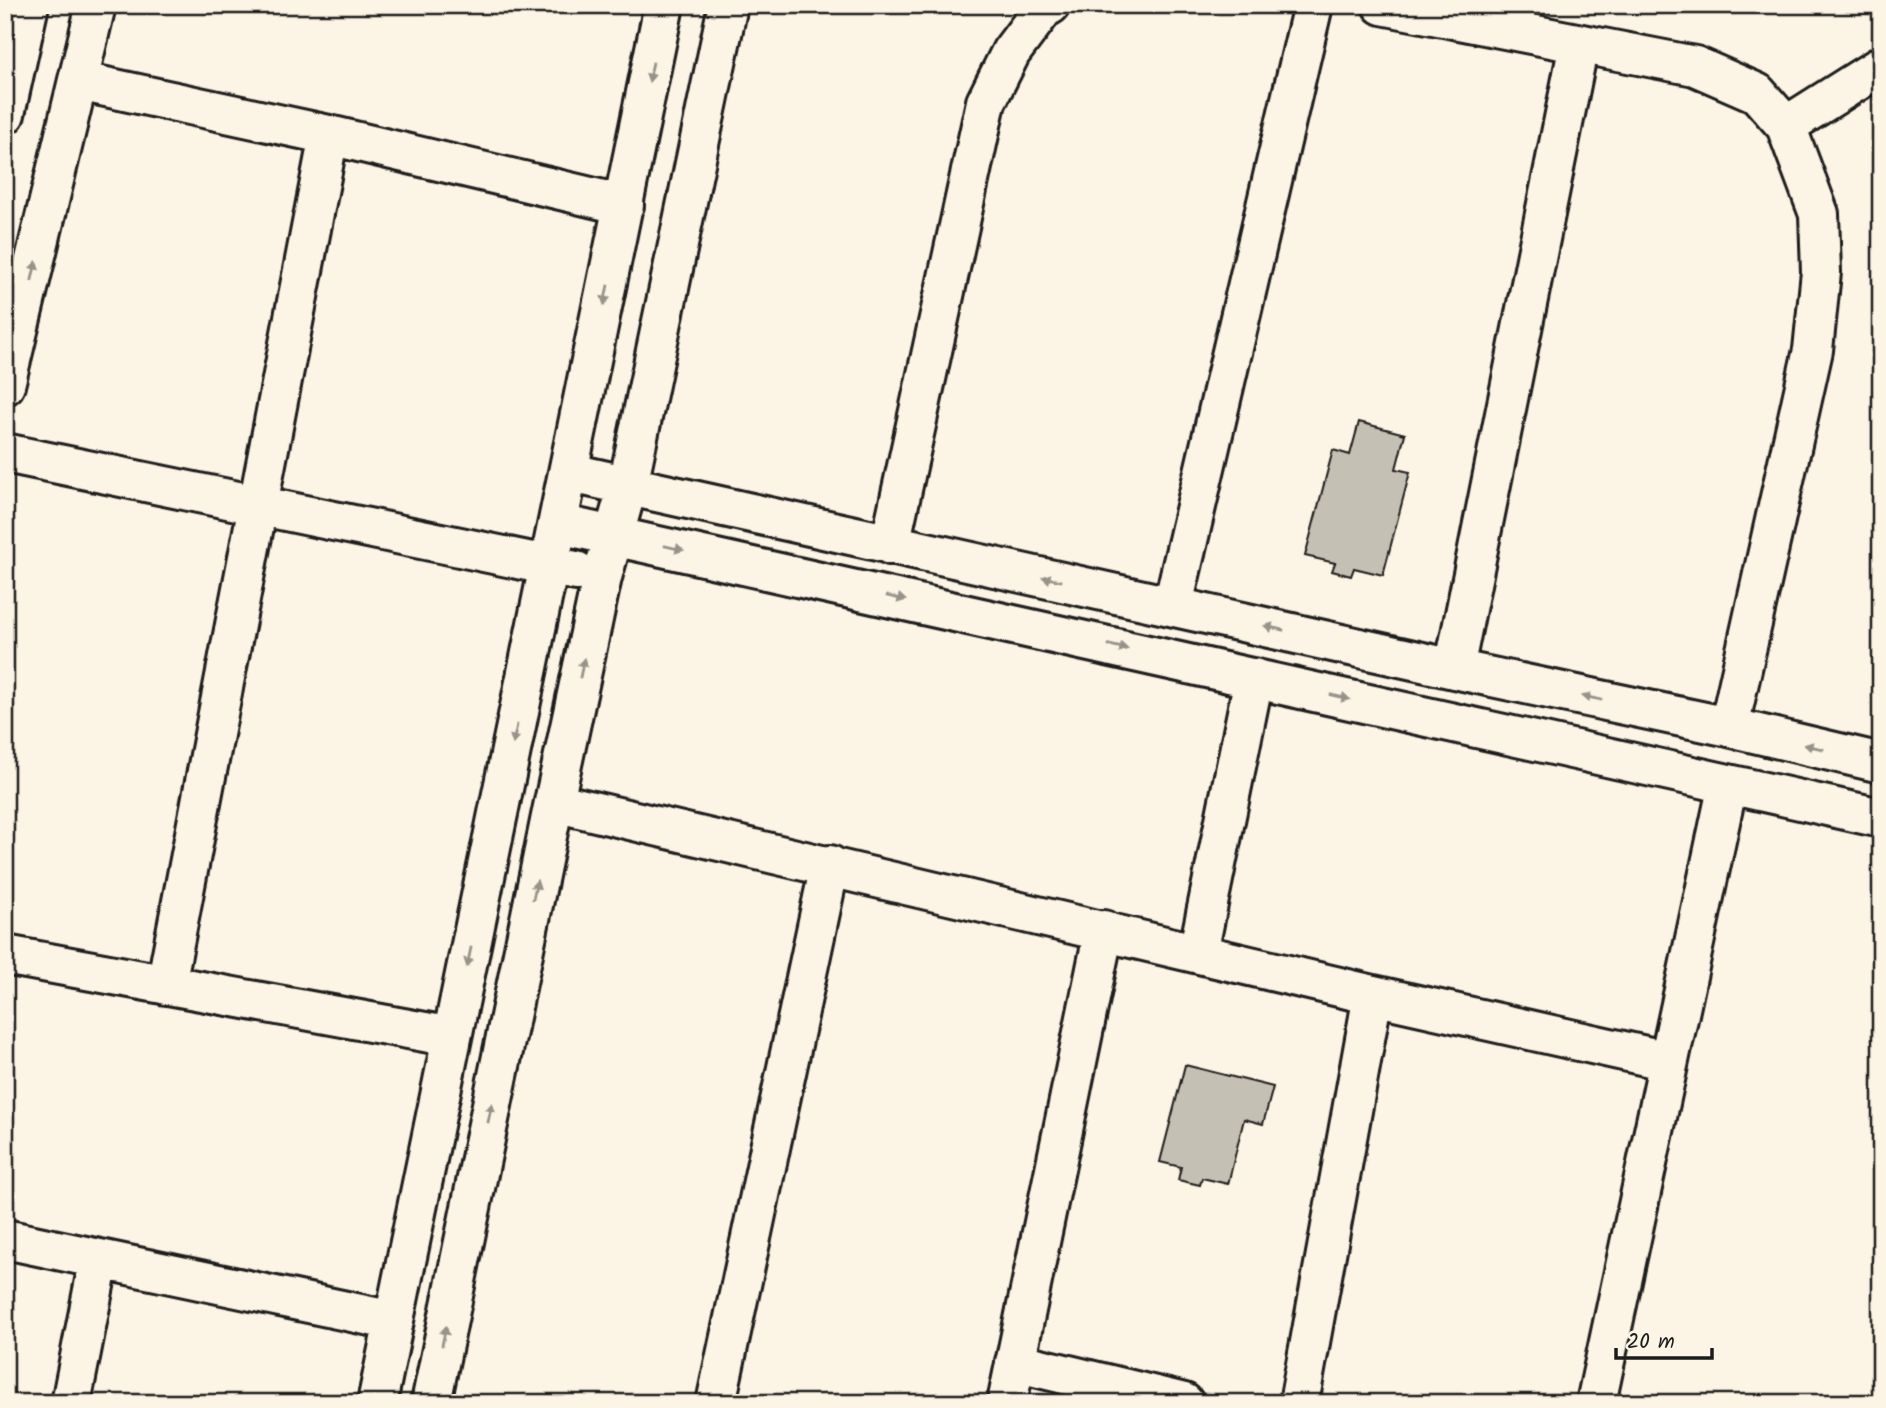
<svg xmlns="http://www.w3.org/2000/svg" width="1886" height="1408" viewBox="0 0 1886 1408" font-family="Kalam,sans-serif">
<rect width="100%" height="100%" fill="#fcf5e5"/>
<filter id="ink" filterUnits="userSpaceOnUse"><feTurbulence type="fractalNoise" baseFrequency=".0143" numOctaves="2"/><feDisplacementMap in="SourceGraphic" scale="14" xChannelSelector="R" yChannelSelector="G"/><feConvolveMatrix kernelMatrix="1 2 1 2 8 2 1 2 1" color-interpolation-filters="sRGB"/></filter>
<g filter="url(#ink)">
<path fill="#c4c0b3" stroke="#1c1c1c" stroke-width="2" d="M1359 422 1405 434 1396 469 1410 472 1383 575 1354 568 1351 576 1332 571 1335 563 1305 556 1333 450 1350 455Z
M1185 1065 1273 1087 1263 1124 1244 1119 1228 1184 1202 1178 1200 1185 1178 1180 1181 1167 1160 1162Z"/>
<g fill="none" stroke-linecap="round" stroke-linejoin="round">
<g stroke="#1c1c1c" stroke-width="44">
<path id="minor" d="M1382 5 1695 66 1757 93 1786 126 1819 214 1821 272 1813 350 1729 727
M78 81 329 135 624 205
M5 114 29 5
M1786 126 1881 66
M5 385 96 5
M5 453 576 571
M571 473 1454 669 1729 727 1881 763
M559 524 1881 818
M890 545 986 102 1011 52 1044 8 1050 5
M1173 605 1313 5
M1454 669 1579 44
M554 802 1373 995 1668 1061
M1198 953 1254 678
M5 955 452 1037
M166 985 329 135
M5 1239 394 1321
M1015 1362 1184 1403
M71 1403 99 1260
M377 1403 664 5
M431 1403 554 802 602 577 628 485 728 5
M716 1403 830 865
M1007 1403 1104 930
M1299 1403 1373 995
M1596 1403 1728 784"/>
</g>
<use href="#minor" stroke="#fcf5e5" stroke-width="38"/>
</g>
<defs><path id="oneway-solid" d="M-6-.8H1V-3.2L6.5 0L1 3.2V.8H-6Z" transform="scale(1.75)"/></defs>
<g fill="#97938b">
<use href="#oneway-solid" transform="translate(651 72) rotate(101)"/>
<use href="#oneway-solid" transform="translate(34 271) rotate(-77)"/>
<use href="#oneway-solid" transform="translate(606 295) rotate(101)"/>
<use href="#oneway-solid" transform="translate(674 548) rotate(13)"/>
<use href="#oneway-solid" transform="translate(1052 579) rotate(-168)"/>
<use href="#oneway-solid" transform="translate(896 598) rotate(13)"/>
<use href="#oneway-solid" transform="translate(1274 628) rotate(-167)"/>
<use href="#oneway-solid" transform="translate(1118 647) rotate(13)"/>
<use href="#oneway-solid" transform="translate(582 668) rotate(-78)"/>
<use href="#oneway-solid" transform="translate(1340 697) rotate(13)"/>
<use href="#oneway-solid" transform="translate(1592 698) rotate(-168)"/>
<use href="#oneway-solid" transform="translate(515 734) rotate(102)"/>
<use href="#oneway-solid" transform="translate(1814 747) rotate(-167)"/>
<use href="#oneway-solid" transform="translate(535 890) rotate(-78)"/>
<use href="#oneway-solid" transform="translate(469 957) rotate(102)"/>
<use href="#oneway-solid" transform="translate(490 1113) rotate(-78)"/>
<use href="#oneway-solid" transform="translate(444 1336) rotate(-78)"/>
</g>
</g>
<rect width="1886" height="1408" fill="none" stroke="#fcf5e5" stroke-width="28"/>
<rect x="14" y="14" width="1858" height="1380" fill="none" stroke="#1c1c1c" stroke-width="2.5" filter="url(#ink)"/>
<path d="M1616 1348v10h96v-10" fill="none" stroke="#1c1c1c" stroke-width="3.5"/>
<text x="1627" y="1348" font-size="21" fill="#1c1c1c" stroke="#fcf5e5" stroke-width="5" paint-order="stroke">20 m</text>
</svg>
